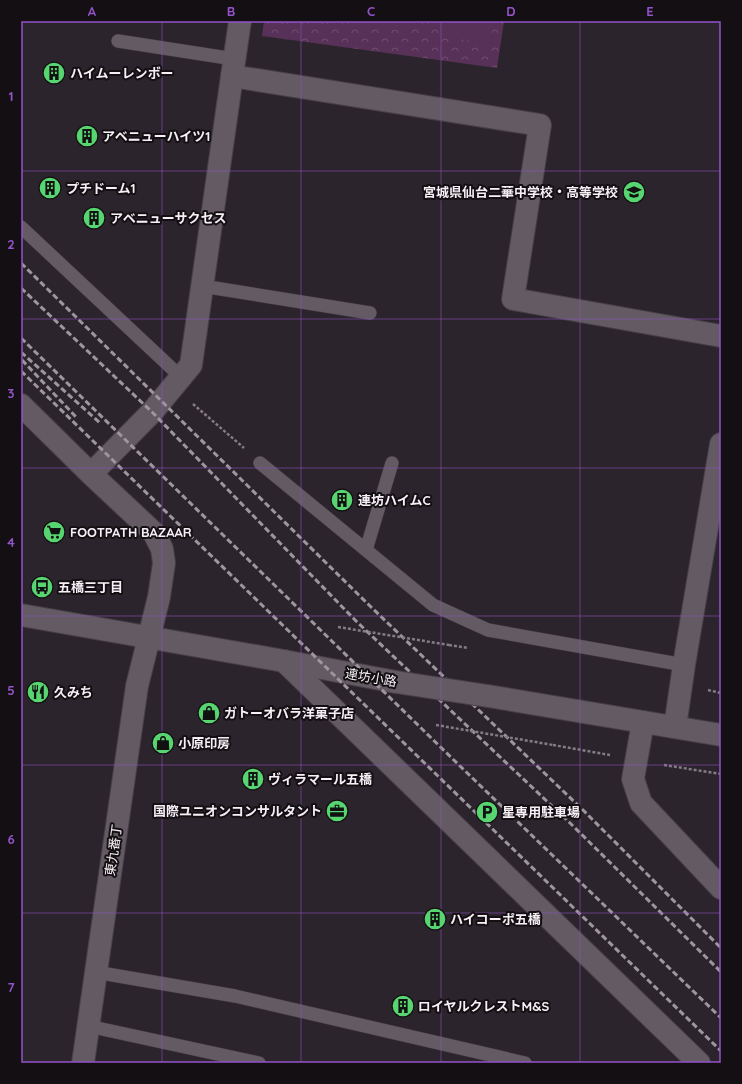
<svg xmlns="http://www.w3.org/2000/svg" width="742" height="1084" viewBox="0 0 742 1084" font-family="Quicksand,'Noto Sans JP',sans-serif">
<defs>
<pattern id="park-crowns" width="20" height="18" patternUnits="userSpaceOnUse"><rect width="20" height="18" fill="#573157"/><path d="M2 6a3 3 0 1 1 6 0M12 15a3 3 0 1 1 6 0" fill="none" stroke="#704f70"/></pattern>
</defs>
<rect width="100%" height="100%" fill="#2c242c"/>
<path fill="url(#park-crowns)" d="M264 21H504L497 68 262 36Z"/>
<path fill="#573157" d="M360 21H412L410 32 360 25Z
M442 21H494L490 44 440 36Z"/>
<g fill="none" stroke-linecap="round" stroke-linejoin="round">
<g stroke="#463f46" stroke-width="14">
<path id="service" d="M118 41 234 59
M21 227 181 377
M202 286 370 313
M260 463 433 605 488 630 684 665
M366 550 392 463
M95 972 235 996 525 1063
M88 1026 259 1063"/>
</g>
<g stroke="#463f46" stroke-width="24">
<path id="minor" d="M21 405 91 474
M284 661 699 1063
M643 722 633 779 641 803 721 888
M675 727 684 665 721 444
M83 1063 137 686 159 597 164 563 162 549 154 533 91 474 152 412 191 365 232 76 540 125 513 299 721 336"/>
</g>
<g stroke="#463f46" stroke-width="24">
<path id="tertiary" d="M232 76 240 21
M21 615 284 661 396 682
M488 696 721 735"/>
</g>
<path stroke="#837c83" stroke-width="2.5" stroke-dasharray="3 2" stroke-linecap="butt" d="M193 404 244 448
M449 645 468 648
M708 690 721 693
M553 745 610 755
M664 765 721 774"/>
<use href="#service" stroke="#635a63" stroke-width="13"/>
<use href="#minor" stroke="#635a63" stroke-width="22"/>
<use href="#tertiary" stroke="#635a63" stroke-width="22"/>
<path stroke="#9d969d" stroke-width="3" stroke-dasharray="6 3" stroke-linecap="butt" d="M21 263 370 606 584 811 721 948
M21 288 152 412 357 622 570 823 721 972
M21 338 461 767 721 1018
M21 352 100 423
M22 360 76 417
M21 371 721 1051"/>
<g stroke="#463f46" stroke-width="24" stroke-linecap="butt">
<path id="tertiary-bridge" d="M396 682 488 696"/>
</g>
<path stroke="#837c83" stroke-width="2.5" stroke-dasharray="3 2" stroke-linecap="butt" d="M338 627 449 645
M436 725 553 745"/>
<use href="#tertiary-bridge" stroke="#635a63" stroke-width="22"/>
</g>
<path fill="none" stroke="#9453ca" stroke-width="1" stroke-opacity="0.55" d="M162 21V1063M301 21V1063M441 21V1063M580 21V1063M21 171H721M21 319H721M21 468H721M21 616H721M21 765H721M21 913H721"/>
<defs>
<g id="building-disc" transform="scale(1.15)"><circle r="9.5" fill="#57d570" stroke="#130f12"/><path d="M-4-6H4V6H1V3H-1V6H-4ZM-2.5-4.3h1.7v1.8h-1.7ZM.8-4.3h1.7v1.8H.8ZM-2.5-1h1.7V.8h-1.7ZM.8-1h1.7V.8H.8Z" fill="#111"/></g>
<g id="school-disc" transform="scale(1.15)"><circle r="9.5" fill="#57d570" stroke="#130f12"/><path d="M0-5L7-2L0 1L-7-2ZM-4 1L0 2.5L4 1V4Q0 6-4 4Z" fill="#111"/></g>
<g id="supermarket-disc" transform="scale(1.15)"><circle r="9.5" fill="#57d570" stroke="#130f12"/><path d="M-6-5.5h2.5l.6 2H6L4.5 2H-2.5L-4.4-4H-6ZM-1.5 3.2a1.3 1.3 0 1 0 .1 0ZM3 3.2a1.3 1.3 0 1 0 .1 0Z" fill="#111"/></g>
<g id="bus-disc" transform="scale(1.15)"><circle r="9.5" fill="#57d570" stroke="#130f12"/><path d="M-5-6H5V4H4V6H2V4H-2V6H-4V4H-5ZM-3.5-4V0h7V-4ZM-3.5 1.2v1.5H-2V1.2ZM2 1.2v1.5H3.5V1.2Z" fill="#111"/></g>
<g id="restaurant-disc" transform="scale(1.15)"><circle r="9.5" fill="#57d570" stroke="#130f12"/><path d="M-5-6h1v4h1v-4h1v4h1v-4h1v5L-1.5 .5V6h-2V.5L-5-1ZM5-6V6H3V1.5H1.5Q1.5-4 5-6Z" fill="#111"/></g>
<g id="shop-disc" transform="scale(1.15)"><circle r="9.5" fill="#57d570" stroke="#130f12"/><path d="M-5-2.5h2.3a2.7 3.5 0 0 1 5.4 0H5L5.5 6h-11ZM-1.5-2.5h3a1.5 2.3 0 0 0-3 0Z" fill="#111"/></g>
<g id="office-disc" transform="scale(1.15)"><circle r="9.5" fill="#57d570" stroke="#130f12"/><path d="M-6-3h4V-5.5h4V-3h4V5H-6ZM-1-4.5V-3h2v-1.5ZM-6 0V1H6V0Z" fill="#111"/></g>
<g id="parking-disc" transform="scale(1.15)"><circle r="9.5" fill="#57d570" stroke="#130f12"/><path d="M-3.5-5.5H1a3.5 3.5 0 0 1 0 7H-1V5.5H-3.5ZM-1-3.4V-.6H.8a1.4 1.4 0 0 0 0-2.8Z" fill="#111"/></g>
</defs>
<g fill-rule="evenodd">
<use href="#building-disc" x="54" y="73"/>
<use href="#building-disc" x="87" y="136"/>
<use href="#building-disc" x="50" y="188"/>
<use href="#school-disc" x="634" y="192"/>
<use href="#building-disc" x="94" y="218"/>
<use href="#building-disc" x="342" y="500"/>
<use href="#supermarket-disc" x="54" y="532"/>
<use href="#bus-disc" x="42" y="587"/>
<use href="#restaurant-disc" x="38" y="692"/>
<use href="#shop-disc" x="209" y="713"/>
<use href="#shop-disc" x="163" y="743"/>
<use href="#building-disc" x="253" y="779"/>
<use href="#office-disc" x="337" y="811"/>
<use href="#parking-disc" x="487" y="812"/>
<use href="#building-disc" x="435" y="919"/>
<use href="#building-disc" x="403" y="1006"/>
</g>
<g text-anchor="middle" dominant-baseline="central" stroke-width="4" stroke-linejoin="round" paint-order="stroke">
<g font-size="13" font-weight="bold" fill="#f6f0f6" stroke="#130f12" text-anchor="start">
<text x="70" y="73">ハイムーレンボー</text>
<text x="102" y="136">アベニューハイツ1</text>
<text x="66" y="188">プチドーム1</text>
<text x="618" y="192" text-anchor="end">宮城県仙台二華中学校・高等学校</text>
<text x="110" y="218">アベニューサクセス</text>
<text x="358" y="500">連坊ハイムC</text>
<text x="70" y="532">FOOTPATH BAZAAR</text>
<text x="58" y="587">五橋三丁目</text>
<text x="54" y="692">久みち</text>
<text x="224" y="713">ガトーオバラ洋菓子店</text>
<text x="178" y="743">小原印房</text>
<text x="268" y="779">ヴィラマール五橋</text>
<text x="322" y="811" text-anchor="end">国際ユニオンコンサルタント</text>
<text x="502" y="812">星専用駐車場</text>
<text x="450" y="919">ハイコーポ五橋</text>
<text x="418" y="1006">ロイヤルクレストM&amp;S</text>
</g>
<g font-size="13" fill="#f6f0f6" stroke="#130f12">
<text transform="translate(371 677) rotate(10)">連坊小路</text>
<text transform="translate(113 850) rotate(-82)">東九番丁</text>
</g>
</g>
<rect width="742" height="1084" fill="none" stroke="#130f12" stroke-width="44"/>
<rect x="22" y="22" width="698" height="1040" fill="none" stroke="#9453ca" stroke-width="1.5"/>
<g font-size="13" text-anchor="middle" font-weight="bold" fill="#9453ca">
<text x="92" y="16">A</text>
<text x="231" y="16">B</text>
<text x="371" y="16">C</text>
<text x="511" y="16">D</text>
<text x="650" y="16">E</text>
<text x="11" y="101">1</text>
<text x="11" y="249">2</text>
<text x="11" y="398">3</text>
<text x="11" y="547">4</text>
<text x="11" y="695">5</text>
<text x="11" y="844">6</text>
<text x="11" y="992">7</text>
</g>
</svg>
